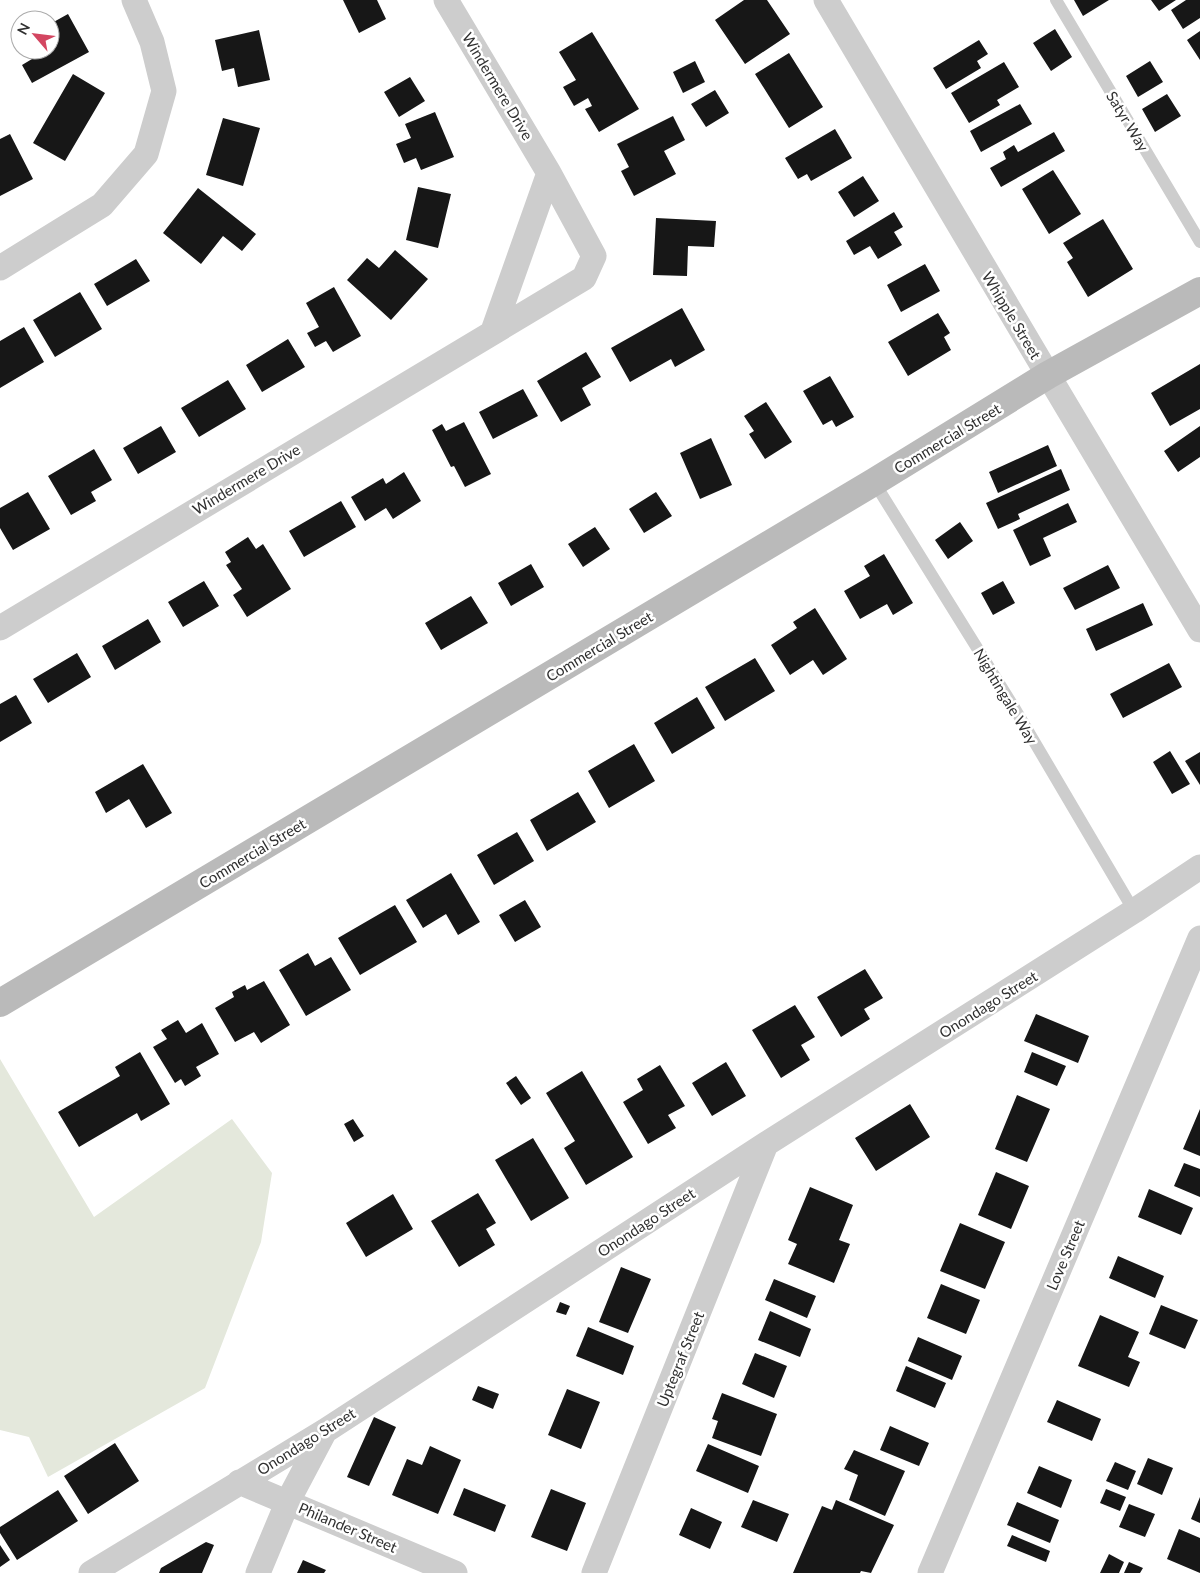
<svg xmlns="http://www.w3.org/2000/svg" width="1200" height="1573" viewBox="0 0 1200 1573" font-family="Lato,sans-serif">
<rect width="100%" height="100%" fill="#fff"/>
<path fill="#e4e8dc" d="M0 1059 94 1217 232 1119 272 1173 261 1242 205 1388 48 1477 29 1437 0 1430Z"/>
<path fill="#171717" d="M343 0H377L386 19 359 33Z
M744 0H767L790 34 745 64 715 20Z
M1074 0H1109L1083 16Z
M1151 0H1176L1159 11Z
M1186 0H1200V18L1183 29 1171 10Z
M68 14 89 52 32 83 22 65 37 56 34 50H50V24Z
M1055 29 1072 57 1051 71 1033 43Z
M259 30 270 80 238 87 234 68 222 71 215 40Z
M1200 31V60L1187 40Z
M592 32 639 109 599 132 585 109 592 106 588 98 574 106 563 87 576 80 559 52Z
M979 40 988 54 977 61 981 68 946 89 933 68Z
M789 53 823 107 789 128 755 74Z
M695 61 705 82 683 93 673 72Z
M1150 61 1163 82 1138 97 1126 76Z
M1004 62 1019 87 997 100 1000 105 969 123 951 93Z
M73 74 105 93 65 161 33 143Z
M410 77 425 101 399 117 384 92Z
M715 90 729 113 706 127 691 104Z
M1167 94 1181 116 1155 132 1142 109Z
M1020 104 1032 124 981 152 970 131Z
M435 112 454 157 421 170 416 158 404 163 396 144 411 138 405 124Z
M673 116 685 140 664 151 676 174 634 196 621 171 629 167 617 144Z
M223 118 260 128 243 186 206 175Z
M835 129 852 158 811 181 807 174 798 179 785 158Z
M1054 132 1065 151 1001 187 990 168 1006 159 1003 152 1014 145 1018 152Z
M10 134 33 179 0 196V139Z
M1053 170 1081 214 1049 234 1022 189Z
M863 176 879 201 854 217 838 192Z
M418 187 451 194 438 248 406 240Z
M198 188 256 234 242 251 223 236 201 264 163 233Z
M894 212 903 227 894 232 902 245 878 259 870 246 854 255 846 241Z
M656 218 716 221 714 247 688 246 687 276 653 275Z
M1103 219 1133 269 1088 297 1067 262 1073 258 1063 243Z
M395 250 428 279 391 320 347 280 367 258 379 268Z
M136 259 150 281 107 306 94 284Z
M925 264 940 291 901 312 887 285Z
M334 287 361 336 333 352 326 341 315 347 307 333 319 327 306 303Z
M80 292 102 329 55 357 33 320Z
M682 308 705 350 675 367 671 359 630 382 611 348Z
M938 313 950 333 944 337 951 350 908 376 888 342Z
M24 327 44 362 0 388V341Z
M288 339 305 367 262 392 246 365Z
M586 352 601 377 582 388 591 405 561 422 537 381Z
M1200 364V409L1170 426 1151 393Z
M830 376 854 417 836 427 832 420 823 425 803 391Z
M228 380 246 409 199 437 181 408Z
M523 389 538 416 493 439 479 412Z
M766 402 792 442 765 459 749 434 754 431 744 416Z
M464 422 491 474 465 487 454 466 451 467 432 430 442 424 446 431Z
M161 426 176 452 138 474 123 448Z
M1200 426V457L1178 472 1164 451Z
M711 438 732 485 700 499 680 453Z
M1048 445 1057 466 998 493 989 472Z
M94 449 112 480 91 492 96 501 71 515 48 476Z
M1061 469 1070 490 1018 514 1020 519 998 529 986 503Z
M404 472 421 501 393 519 386 508 365 521 351 497 383 478 386 484Z
M28 492 50 529 13 550 0 528V508Z
M656 492 672 516 644 533 629 509Z
M341 501 356 527 304 557 289 531Z
M1068 503 1077 522 1043 538 1051 556 1030 566 1013 530Z
M960 522 973 541 948 559 935 540Z
M595 527 610 549 583 567 568 544Z
M248 537 256 549 263 544 291 589 247 617 233 595 242 589 226 565 231 562 225 552Z
M884 554 913 603 893 615 887 604 860 619 844 591 870 576 864 566Z
M531 564 544 587 511 606 498 583Z
M1108 565 1120 588 1075 610 1063 588Z
M204 581 219 606 183 627 168 602Z
M1003 581 1015 603 993 615 981 593Z
M471 596 488 623 441 650 425 623Z
M1143 603 1153 625 1096 651 1086 629Z
M815 608 847 659 823 675 813 660 790 675 771 645 797 628 793 622Z
M148 619 161 642 115 670 102 646Z
M77 653 91 677 48 703 33 679Z
M755 658 775 691 725 721 705 687Z
M1169 663 1182 687 1123 718 1110 694Z
M16 695 32 723 0 742V704Z
M697 697 715 728 672 754 654 723Z
M634 744 655 781 609 808 588 771Z
M1170 751 1190 784 1172 794 1153 762Z
M1200 752V785L1185 761Z
M143 764 172 813 146 828 129 799 106 813 95 792Z
M578 792 596 822 547 851 530 820Z
M517 832 534 861 494 885 477 855Z
M451 873 480 922 458 935 446 914 423 928 406 900Z
M525 900 541 927 515 942 499 915Z
M395 905 417 942 360 975 338 938Z
M308 953 315 966 331 957 351 990 306 1016 279 970Z
M865 969 883 998 864 1009 870 1019 841 1037 817 997Z
M264 981 290 1025 261 1043 254 1032 235 1042 215 1008 234 997 232 992 245 985 247 990Z
M795 1005 815 1037 801 1045 810 1060 781 1078 752 1030Z
M1036 1014 1089 1036 1078 1063 1024 1041Z
M178 1020 186 1033 202 1023 219 1054 196 1067 201 1076 185 1086 181 1079 175 1083 153 1047 167 1039 161 1030Z
M140 1052 170 1104 141 1121 137 1113 79 1147 58 1112 120 1076 115 1067Z
M1032 1052 1066 1066 1057 1086 1024 1072Z
M726 1062 746 1096 712 1116 692 1083Z
M660 1065 685 1106 668 1115 676 1128 648 1144 623 1102 643 1090 637 1079Z
M582 1071 633 1157 586 1185 564 1148 575 1141 546 1093Z
M516 1076 531 1098 521 1105 506 1083Z
M1017 1095 1050 1109 1027 1162 995 1149Z
M910 1104 930 1137 876 1171 855 1138Z
M1200 1109V1156L1183 1149Z
M353 1119 364 1136 354 1142 344 1124Z
M533 1138 569 1198 531 1221 495 1160Z
M1184 1163 1200 1169V1197L1174 1186Z
M996 1172 1029 1186 1011 1229 978 1215Z
M810 1187 853 1205 839 1240 850 1244 834 1283 788 1264 797 1244 788 1240Z
M1149 1189 1193 1208 1181 1235 1138 1217Z
M478 1193 496 1223 486 1229 495 1245 459 1267 431 1221Z
M393 1194 413 1229 366 1257 346 1223Z
M960 1223 1005 1242 985 1289 940 1271Z
M1118 1256 1164 1276 1155 1298 1109 1278Z
M621 1267 651 1279 628 1333 599 1322Z
M774 1279 816 1296 807 1318 765 1300Z
M941 1284 980 1300 966 1334 927 1318Z
M560 1302 570 1306 566 1315 556 1312Z
M1161 1305 1198 1320 1185 1349 1149 1334Z
M770 1311 811 1329 800 1357 758 1340Z
M1100 1315 1139 1332 1128 1357 1140 1362 1129 1387 1078 1366Z
M588 1327 634 1346 623 1375 576 1356Z
M918 1337 962 1356 952 1380 908 1361Z
M755 1353 787 1366 774 1398 742 1384Z
M906 1366 946 1383 935 1408 896 1391Z
M478 1386 499 1394 493 1409 472 1400Z
M567 1389 600 1402 581 1449 548 1435Z
M722 1393 777 1414 761 1456 712 1438 718 1421 712 1419Z
M1057 1400 1101 1419 1092 1441 1047 1422Z
M374 1417 396 1427 369 1486 347 1477Z
M890 1426 929 1443 919 1466 880 1450Z
M115 1443 139 1481 88 1514 64 1476Z
M708 1444 759 1466 748 1493 696 1471Z
M430 1446 461 1460 438 1514 392 1495 407 1459 422 1465Z
M854 1450 905 1471 885 1516 849 1500 858 1475 844 1469Z
M1148 1458 1173 1468 1162 1495 1137 1484Z
M1115 1462 1136 1471 1128 1490 1106 1481Z
M1039 1466 1072 1480 1061 1508 1027 1493Z
M464 1488 506 1505 495 1532 453 1515Z
M551 1489 586 1503 567 1551 531 1537Z
M1106 1489 1126 1497 1120 1511 1100 1503Z
M58 1490 78 1521 17 1560 0 1533V1527Z
M1200 1497V1523L1191 1519Z
M753 1500 789 1514 777 1542 741 1527Z
M836 1500 894 1525 871 1573 861 1571 860 1573H793L822 1506 832 1510Z
M1017 1502 1059 1520 1050 1543 1007 1525Z
M1129 1504 1155 1514 1145 1537 1119 1527Z
M691 1508 722 1522 710 1549 679 1535Z
M1179 1529 1200 1538V1573L1167 1559Z
M1012 1535 1050 1551 1046 1562 1007 1546Z
M206 1542 214 1545 202 1573H159L161 1568Z
M0 1545 10 1560 0 1567Z
M1109 1554 1124 1562 1119 1573H1100Z
M303 1560 326 1570 324 1573H297Z
M1129 1562 1143 1568 1140 1573H1124Z"/>
<g fill="none" stroke-linecap="round" stroke-linejoin="round">
<path stroke="#cdcdcd" stroke-width="12" d="M1056 0 1200 242
M874 482 1015 709 1134 911"/>
<path stroke="#cdcdcd" stroke-width="25" d="M826 0 1048 375 1200 630
M0 268 102 205 146 154 164 91 152 42 134 0
M493 331 549 173
M0 628 584 278 594 256 549 173 446 0
M239 1482 455 1573
M91 1573 325 1431 766 1144 1134 911 1200 867
M258 1573 288 1501 325 1431
M594 1573 766 1144
M930 1573 1200 938"/>
<path stroke="#bababa" stroke-width="28" d="M0 1003 874 482 1048 375 1200 291"/>
</g>
<g text-anchor="middle" dominant-baseline="central" stroke-width="5" stroke-linejoin="round" paint-order="stroke">
<g font-size="15" fill="#303030" stroke="#fff">
<text transform="translate(498 86) rotate(59)">Windermere Drive</text>
<text transform="translate(1128 121) rotate(59)">Satyr Way</text>
<text transform="translate(1012 315) rotate(59)">Whipple Street</text>
<text transform="translate(947 438) rotate(-31)">Commercial Street</text>
<text transform="translate(246 479) rotate(-31)">Windermere Drive</text>
<text transform="translate(599 646) rotate(-31)">Commercial Street</text>
<text transform="translate(1006 696) rotate(59)">Nightingale Way</text>
<text transform="translate(252 853) rotate(-31)">Commercial Street</text>
<text transform="translate(988 1004) rotate(-32)">Onondago Street</text>
<text transform="translate(646 1222) rotate(-33)">Onondago Street</text>
<text transform="translate(1065 1255) rotate(-67)">Love Street</text>
<text transform="translate(680 1359) rotate(-68)">Uptegraf Street</text>
<text transform="translate(306 1441) rotate(-32)">Onondago Street</text>
<text transform="translate(348 1527) rotate(23)">Philander Street</text>
</g>
</g>
<g transform="translate(35 35) rotate(298)"><circle r="24" fill="#ffffff" stroke="#acacac"/>
<path d="M0-4L9 19L0 12L-9 19Z" fill="#d34661"/>
<text y="-8" font-size="14" font-weight="bold" text-anchor="middle" fill="#303030">N</text>
</g>
</svg>
